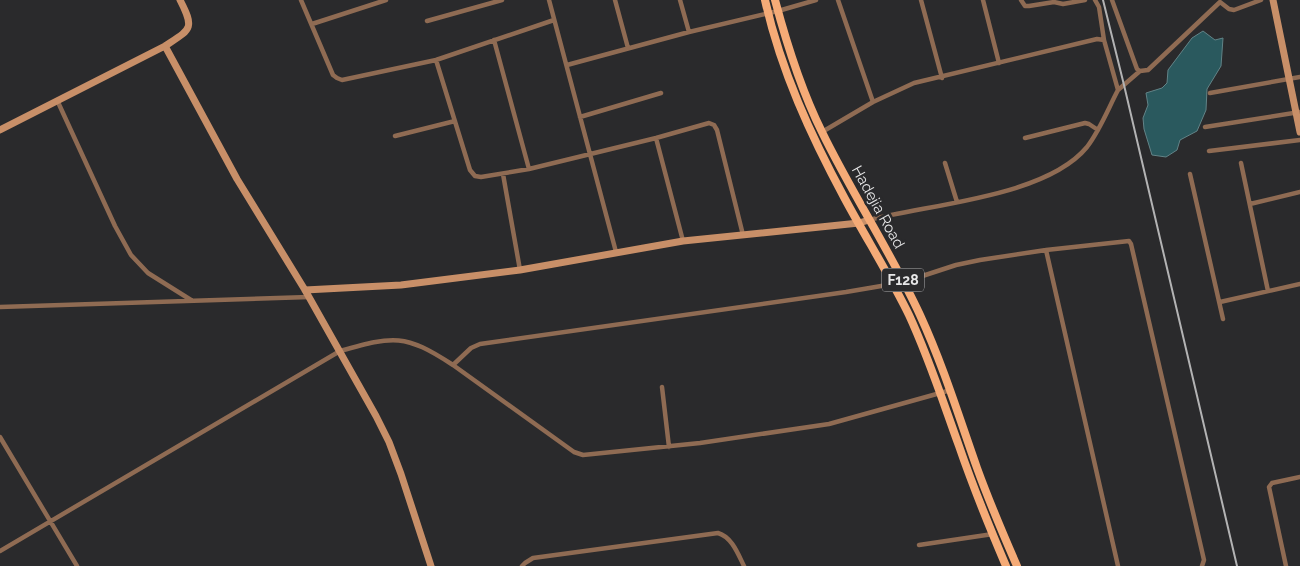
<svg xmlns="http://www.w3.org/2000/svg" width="1300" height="566" viewBox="0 0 1300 566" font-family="Raleway,sans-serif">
<rect width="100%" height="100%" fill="#2a2a2c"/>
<path fill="#2a595e" stroke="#628387" d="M1203 31 1215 40 1223 38 1221 66 1207 89 1206 110 1197 131 1180 140 1177 150 1166 157 1152 155 1144 129 1143 118 1148 105 1146 93 1162 88 1167 83 1168 70 1192 38Z"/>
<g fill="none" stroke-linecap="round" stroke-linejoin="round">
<path stroke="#8f6b53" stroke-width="4.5" d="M301 0 333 75 337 78 342 80 436 60 554 20
M549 0 616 252
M615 0 628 48
M680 0 689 32
M838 0 873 102
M921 0 942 78
M983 0 999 63
M1021 0 1025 6H1029L1054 2 1063 4 1085 0
M1112 0 1137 69 1140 71
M427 21 502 0
M312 24 386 0
M494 40 529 169
M436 60 470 170 475 176 481 177 529 169 656 138 709 123 714 125 717 130 743 235
M567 65 689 32 778 11 816 0
M1118 90 1140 71 1148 70 1220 2 1229 9 1234 10 1261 0
M1210 93 1300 77
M57 100 115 226 131 255 148 273 191 300
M580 117 661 93
M1205 127 1300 112
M822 132 873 102 914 83 1097 39 1104 40
M395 136 455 121
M656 138 683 241
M1025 138 1085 123 1089 124 1098 130
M1209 151 1300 140
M945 163 957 202
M1241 163 1268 291
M503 174 520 270
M1190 174 1223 319
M1250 204 1300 192
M869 220C930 204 1046 197 1087 147 1100 130 1108 109 1118 90L1104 40 1099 7 1095 0
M1046 250 1118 566
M904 282 956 265 980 260 1046 250 1129 241 1131 244 1204 560 1202 566
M1220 302 1300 284
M0 307 309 297
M453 365 574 452 583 455 700 443 829 424 951 390
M662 387 669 447
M0 437 77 566
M919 545 993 534
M0 551 340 351C394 336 404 333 453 365L471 348 480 344 846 292 893 284
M522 566 525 563 533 558 718 533C732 537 738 554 744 566
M1286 566 1269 487 1272 483 1300 477"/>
<path stroke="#c88f68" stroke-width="7" d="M1273 0 1300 132
M165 46 237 179 305 290 376 416 389 442 401 474 431 566
M0 130 165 46C191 29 195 29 180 0
M305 290 401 285 520 270 683 241 859 223 869 220"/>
<path stroke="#f5ab77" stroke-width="8" d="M765 0C781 71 811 136 845 199 866 238 890 276 909 315 929 358 943 402 959 446 973 487 989 526 1006 566
M775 0C787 45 801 90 822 132 852 194 891 252 920 315 943 365 959 417 977 468 989 501 1003 534 1017 566"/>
<path stroke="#b3b3b4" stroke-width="2" d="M1103 0 1124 85 1237 566"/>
</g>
<g text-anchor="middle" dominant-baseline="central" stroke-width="5" stroke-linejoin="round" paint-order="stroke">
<rect fill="#2a2a2c" stroke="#aeaeaf" stroke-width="1" x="882" y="268.5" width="42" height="23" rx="4"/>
<g font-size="14" font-weight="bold" fill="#e6e6e7">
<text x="903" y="280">F128</text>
</g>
<g font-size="15" fill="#e6e6e7" stroke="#2a2a2c">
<text transform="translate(878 207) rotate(61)">Hadejia Road</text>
</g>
</g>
</svg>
